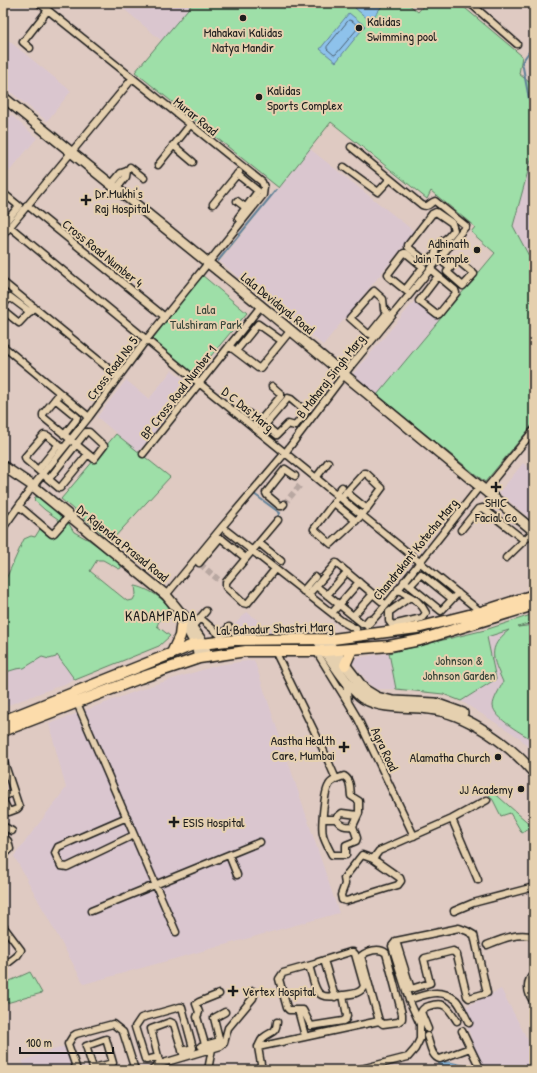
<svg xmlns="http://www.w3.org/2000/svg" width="537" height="1073" viewBox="0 0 537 1073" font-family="'Patrick Hand',sans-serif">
<rect width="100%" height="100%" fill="#dfcac2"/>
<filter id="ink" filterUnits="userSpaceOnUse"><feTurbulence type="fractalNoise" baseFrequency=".025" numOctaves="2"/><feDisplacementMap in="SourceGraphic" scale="8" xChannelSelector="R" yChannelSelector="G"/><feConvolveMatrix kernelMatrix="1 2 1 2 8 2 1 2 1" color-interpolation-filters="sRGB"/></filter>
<g filter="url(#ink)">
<path fill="#dac6cf" d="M129 3H193L162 41 124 9Z
M3 36 71 91 47 121 3 86Z
M11 115 37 138 3 179V123Z
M310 149 415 232 323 345 220 262Z
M534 149V250L529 256 513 226Z
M417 298 441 319 377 395 353 374Z
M172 370 192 386 138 452 97 417 126 380 149 399Z
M523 463 534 472V522L499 493Z
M247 612 273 633 269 636H223Z
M534 622V754L520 738 461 701 496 679 487 637Z
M54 651 75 680 3 707V671Z
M389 653 396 689H377L370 685 353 663 355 658Z
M254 660 339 913 84 984 14 856 66 788 49 724 150 686 218 665Z
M501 989 534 1052V1070H482L461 1009Z
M65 1046 73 1070H26L22 1061Z"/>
<path fill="#9edfa8" stroke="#5d7e62" d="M193 3H407L418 12 426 3H459L522 56 519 74 534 86V149L513 226 529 256 534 250V423L485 482 377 395 495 253 471 232 475 227 431 191 427 199 331 122 279 188 135 72Z
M202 275 247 313 194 376 151 341Z
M116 434 170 477 111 541 61 499Z
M38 496 58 510 67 521 74 532 89 540 121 563V568L119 569 103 560H97L90 571 127 601 133 600 136 594 135 586C145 587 168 600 170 611 171 614 170 616 170 618H164L159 621 157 626 170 636 159 646 75 680 57 655 56 657 49 659 42 657 24 668 16 669 3 673V588L5 581 24 539 31 536 35 537 40 529 48 536 55 534 61 527 58 519 45 510 34 500 35 497Z
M534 614V622L518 627 534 625V740C523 735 494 718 493 706 493 699 500 689 503 682 493 659 486 648 509 630L487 637 496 679 461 701 443 694 396 689 389 653 485 630Z
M492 791 533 827 522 833 510 813 501 816 493 800 489 795Z
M30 972 42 993 3 1004V984Z"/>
<path fill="#8ec2eb" stroke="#608098" d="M359 3H380L383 5 370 21 355 8Z
M349 13 365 26 336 62 320 49Z
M450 1062 467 1066 466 1070H443L438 1063Z"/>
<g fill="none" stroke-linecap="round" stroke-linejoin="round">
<path stroke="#4a5e6f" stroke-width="1" d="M349 20C352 20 358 25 358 28L336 54 334 55 327 49V47Z"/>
<path stroke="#608098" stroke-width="2" d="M529 99 522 62 534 45
M218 261 276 190
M254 494 280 513 277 518"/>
<path stroke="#b8a7a1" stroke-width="6" stroke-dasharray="6 3" stroke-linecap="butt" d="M284 504 301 484
M200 564 220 581"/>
<g stroke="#1c1c1c" stroke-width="9">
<path id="street" d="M470 3 517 44
M30 48 23 42 48 10
M173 145 193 162
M158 165 190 125
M344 167 378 192 390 179
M237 174 258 191 238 218
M111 185 121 173 127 171 130 167 144 178
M116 189 126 177 127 171
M3 193 19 206 7 220
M237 201 249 210
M213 204 239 172
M27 205 165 317
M436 212 452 223 454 230 449 236 444 240 436 248 435 254 427 262 408 247V245L432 214Z
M3 221 199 383 481 612
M3 235 132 79
M439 259 450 268
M457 260 474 274 463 286 447 272Z
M430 269 455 290 456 293 439 314 437 315 419 301 438 276
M3 282 119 377
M405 290 423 267 406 253H404L388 274 389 277 410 294
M3 305 10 297 30 312
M3 310 19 323 34 307
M387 313 370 334 367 333 350 318 372 293 374 291 383 299 384 309 391 316
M3 346 89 417
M229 346 258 368H260L291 330
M236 351 258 324 282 341
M60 393 43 414V417L88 454
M55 399 77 417 76 420 64 435
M248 413 259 422
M254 428 281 396V394L272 386
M259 432 288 398 291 399 306 412 295 426 288 424 277 435 265 425
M143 454 261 306
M38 470 59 444
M316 478 328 462
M49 479 86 432H89L104 446 94 459 88 454 60 488H59L26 460 25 457 44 435 48 436 63 448
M485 490 534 430
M346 492 367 509
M336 494 342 487
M339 496 314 529 331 544 362 515 382 488 366 473H364L341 498
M334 503 356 521
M284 504 282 506H280L267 495 266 493 285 469 295 476
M19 506 52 534 54 533 69 516
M222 527 343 622 356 629
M3 528 33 486 89 417 146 340 263 195 264 187 262 182 39 3
M461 530 478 509 483 508 524 540
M259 543 281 561
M506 558 534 531
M199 563 219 539H222L243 556
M275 569 247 604 243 603 226 587V582L278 520
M404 581 441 611 458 593
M316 586 363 624H365L369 619
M410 586 421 574 452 599
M398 589C409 598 419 598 426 613L422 618 392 625 389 621V612L410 597
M303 591 315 577
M166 595 222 527 285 453 350 367 466 226 435 201C429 203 429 208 422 205L351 147
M308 595 336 563 386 605
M327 595 347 572
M332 613 359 582
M353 616 373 594
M200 618 220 635 223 634 229 627
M367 626 386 605 480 486
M192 627 206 611
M275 651 322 747 336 779C333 781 330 782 329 785 324 792 321 827 323 835 325 842 329 849 332 855H346V845L356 841 357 838 353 826C345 827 341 826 336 819H323
M316 651 347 701
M346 681 348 702 358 719 414 836
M77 703 176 932
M3 759 19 807 17 809 9 812 3 801
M336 779 344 776C351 780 350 788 351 796L359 801V813L353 826
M3 797 14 792
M127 817 58 847 55 853 61 866 67 867 134 835
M336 819 337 817 342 813 358 815
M452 819 478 880
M3 826 12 831
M3 836 8 841 10 849 3 856
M229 855 237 875
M373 859 362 855 344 878 345 884 341 895 342 900 346 901 398 885 401 881 400 878 373 859 379 851 452 819 487 800
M91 911 260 842
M454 911 473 903 534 887
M3 926 21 950 17 956 3 967
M487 945C502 939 518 932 534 937
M324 960 335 997
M309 966C317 990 313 1001 343 995
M534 974C525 981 527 994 534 1002
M409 1000C425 994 441 988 456 1000 461 1005 465 1016 469 1023
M298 1010H303L311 1026 343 1021 346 1019 347 1016 343 995C351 994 361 994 364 986L355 954 353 952H350L318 962
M428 1029 421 1012C423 1008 425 1007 429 1006 446 1000 449 1009 457 1021
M462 1031 481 1070
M305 1036 298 1010H289L287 1008 279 979 283 973 315 964
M427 1036C430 1043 431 1057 440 1059L470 1048
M106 1039 113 1063 93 1068 86 1046Z
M201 1046 220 1041
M221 1046 224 1043 228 1028 253 998 254 995 253 991
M221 1046 214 1018 225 1012
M258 1047C260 1043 261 1040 263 1038 271 1031 276 1034 277 1022
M207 1051 197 1017 199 1012 196 1004 199 1002 219 994
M159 1057 146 1060 145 1059 135 1027 141 1018 180 1007H182L193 1048 182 1051
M160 1064 151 1029 170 1022 174 1024 184 1057
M3 1069V1070
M77 1070 68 1044 73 1036 76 1034 113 1024 123 1032 135 1070
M152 1070 160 1064 221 1046
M208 1070 212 1049
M262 1070 258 1047 379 1021 361 956C367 951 379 947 386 953L402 1014V1019L398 1022 383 1024 379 1021
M357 1070 408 1057 415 1049 420 1039V1024L409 1000 392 946 396 941 459 928 467 931 474 935 487 993 469 998 467 996 457 955 453 951 425 958 424 959 430 983 411 989 396 941"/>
</g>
<g stroke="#1c1c1c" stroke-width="12">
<path id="secondary" d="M3 97 238 287 534 531
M3 466 33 486 166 595 179 611 184 616 204 644 207 657
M185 625 196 645 199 658
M317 639C325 652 353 694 364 699 385 710 407 706 429 709 467 713 510 745 534 773
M326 640 364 689 377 697 393 701 435 703 463 713"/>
</g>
<g stroke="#1c1c1c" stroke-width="13">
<path id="primary" d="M172 653 180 636 182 619
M345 665 352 649
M3 721 193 645 235 640 333 639 417 628 481 612 534 595
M3 731 140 678 199 658 246 651H325L389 646 420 640 534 605"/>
</g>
<use href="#street" stroke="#e5d0af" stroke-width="6"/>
<use href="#secondary" stroke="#e5d0af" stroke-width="9"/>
<use href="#primary" stroke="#fcdcab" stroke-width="10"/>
</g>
</g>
<g fill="#1c1c1c" stroke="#e5d0af" stroke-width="1.5">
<circle cx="243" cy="18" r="4"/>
<circle cx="359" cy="28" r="4"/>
<circle cx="259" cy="97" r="4"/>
<path d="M84 194h4v4h4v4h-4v4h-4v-4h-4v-4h4z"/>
<circle cx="477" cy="250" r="4"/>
<path d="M494 481h4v4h4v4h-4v4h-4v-4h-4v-4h4z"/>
<path d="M342 741h4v4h4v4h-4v4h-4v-4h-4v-4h4z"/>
<circle cx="498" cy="757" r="4"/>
<circle cx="521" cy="789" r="4"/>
<path d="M172 816h4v4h4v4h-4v4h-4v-4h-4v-4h4z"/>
<path d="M231 985h4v4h4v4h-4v4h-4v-4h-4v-4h4z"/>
</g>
<g text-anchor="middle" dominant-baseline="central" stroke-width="4" stroke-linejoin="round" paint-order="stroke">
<g font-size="13" fill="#1c1c1c" stroke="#e5d0af" text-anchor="start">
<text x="367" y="21">Kalidas<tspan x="367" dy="15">Swimming pool</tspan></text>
<text x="243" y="32" text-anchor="middle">Mahakavi Kalidas<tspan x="243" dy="15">Natya Mandir</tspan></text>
<text x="267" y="90">Kalidas<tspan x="267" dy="15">Sports Complex</tspan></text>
<text x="95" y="193">Dr.Mukhi's<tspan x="95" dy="15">Raj Hospital</tspan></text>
<text x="469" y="243" text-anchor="end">Adhinath<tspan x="469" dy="15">Jain Temple</tspan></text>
<text x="496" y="502" text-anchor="middle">SHIC<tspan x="496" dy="15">Facial Co</tspan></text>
<text x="335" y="740" text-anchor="end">Aastha Health<tspan x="335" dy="15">Care, Mumbai</tspan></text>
<text x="490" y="757" text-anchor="end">Alamatha Church</text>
<text x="513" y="789" text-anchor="end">JJ Academy</text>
<text x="183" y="822">ESIS Hospital</text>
<text x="242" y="991">Vertex Hospital</text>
</g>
<g font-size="13" fill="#1c1c1c" stroke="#e5d0af">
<text transform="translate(196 116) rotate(39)">Murar Road</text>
<text transform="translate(103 253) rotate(39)">Cross Road Number 4</text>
<text transform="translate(278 303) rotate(39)">Lala Devidayal Road</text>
<text transform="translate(112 368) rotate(-53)">Cross Road No 5</text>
<text transform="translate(330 376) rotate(-52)">B Maharaj Singh Marg</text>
<text transform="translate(178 392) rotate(-52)">BP Cross Road Number 1</text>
<text transform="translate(248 409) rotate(39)">D C Das Marg</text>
<text transform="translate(123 543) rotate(39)">Dr Rajendra Prasad Road</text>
<text transform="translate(415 549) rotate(-51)">Chandrakant Kotecha Marg</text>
<text transform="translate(275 628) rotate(-2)">Lal Bahadur Shastri Marg</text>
<text transform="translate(385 749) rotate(65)">Agra Road</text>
</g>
<g font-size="13" fill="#364338" stroke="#e5d0af">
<text x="206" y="309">Lala<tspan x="206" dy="15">Tulshiram Park</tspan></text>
<text x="459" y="660">Johnson &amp;<tspan x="459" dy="15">Johnson Garden</tspan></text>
</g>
<g font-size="14" letter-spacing="1" fill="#1c1c1c" stroke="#e5d0af">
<text x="161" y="615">KADAMPADA</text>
</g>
</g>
<rect width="537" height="1073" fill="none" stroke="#e5d0af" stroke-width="16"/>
<rect x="8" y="8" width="521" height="1057" fill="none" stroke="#1c1c1c" stroke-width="1.5" filter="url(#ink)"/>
<path d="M20 1047v6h93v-6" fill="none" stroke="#1c1c1c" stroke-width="2"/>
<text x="26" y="1047" font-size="12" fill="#1c1c1c" stroke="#e5d0af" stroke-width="3" paint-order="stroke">100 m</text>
</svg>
